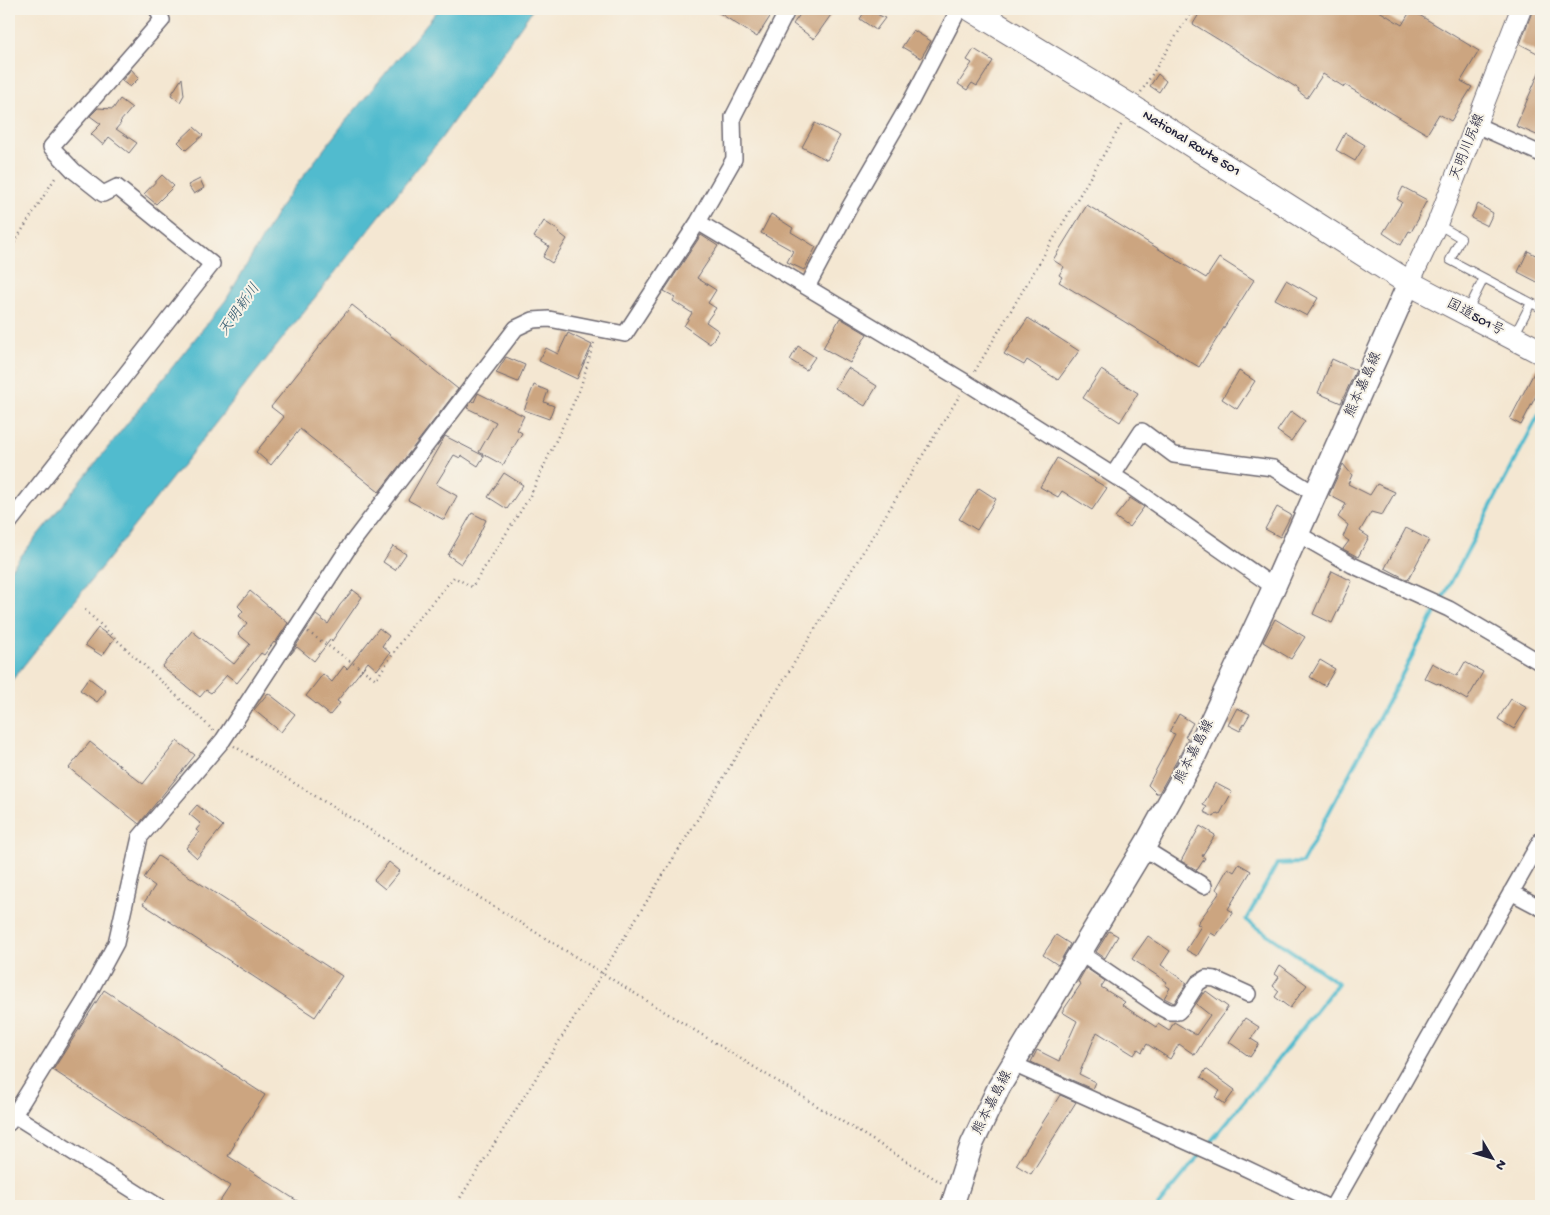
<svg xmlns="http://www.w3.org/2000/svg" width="1550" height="1215" viewBox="0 0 1550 1215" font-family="'Gochi Hand','Klee One',sans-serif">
<rect width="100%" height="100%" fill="#f7f3e8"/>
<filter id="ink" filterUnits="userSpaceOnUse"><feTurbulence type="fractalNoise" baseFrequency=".02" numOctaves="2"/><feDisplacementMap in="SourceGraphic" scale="10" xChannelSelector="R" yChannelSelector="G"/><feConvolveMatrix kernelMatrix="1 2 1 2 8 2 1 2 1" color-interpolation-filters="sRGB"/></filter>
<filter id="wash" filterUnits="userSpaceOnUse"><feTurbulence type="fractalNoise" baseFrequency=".0096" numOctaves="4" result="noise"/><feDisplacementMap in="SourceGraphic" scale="20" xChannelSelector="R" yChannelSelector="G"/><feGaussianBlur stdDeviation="1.12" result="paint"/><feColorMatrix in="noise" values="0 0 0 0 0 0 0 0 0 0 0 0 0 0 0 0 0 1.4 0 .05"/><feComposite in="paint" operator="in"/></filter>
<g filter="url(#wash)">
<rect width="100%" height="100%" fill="#f4e7d2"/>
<path fill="#51bbce" stroke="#3a6e84" d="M439 9H533L443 136 9 684V571L226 300 284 201 344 123Z"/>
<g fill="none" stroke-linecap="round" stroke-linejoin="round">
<path stroke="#51bbce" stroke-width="4" d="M1441 601 1541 411
M1207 1146 1265 1076 1338 983 1246 920 1277 864 1302 863 1438 607
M1158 1206 1202 1152"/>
</g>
<g id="blocks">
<path fill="#cca580" d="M713 9H775L757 37Z
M804 9H835L814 39 793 24Z
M866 9 885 18 876 30 860 19Z
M1202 9H1376L1402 25 1411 10 1479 51 1461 81 1472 87 1451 121 1439 114 1427 134 1345 85 1344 87 1323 74 1307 98 1298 91 1299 89 1193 24Z
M1533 9H1541V55L1520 44Z
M913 30 931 41 921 58 902 47Z
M974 49 993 61 977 86 972 83 967 90 958 84 972 63 967 60Z
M1541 68V137L1516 126Z
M131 69 139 78 130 87 122 81Z
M1158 74 1166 81 1159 92 1150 86Z
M182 78 184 95 180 102 171 95Z
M120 99 132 108 120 122 121 123 116 129 137 143 129 153 109 137 103 145 91 134 101 124 90 116 98 108 113 109Z
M815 123 840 136 827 160 802 147Z
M194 127 203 135 186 150 178 142Z
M1345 133 1365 145 1355 161 1336 150Z
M162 175 174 186 156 204 144 194Z
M200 179 204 188 194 194 188 185Z
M1403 187 1427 200 1419 215 1420 216 1411 232 1409 231 1401 245 1383 233 1402 202 1397 199Z
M1478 204 1493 213 1487 226 1471 218Z
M1087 205 1206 278 1219 258 1254 280 1199 367 1059 282 1062 277 1059 275 1064 267 1053 260Z
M771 214 793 228 791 232 816 247 804 270 787 262 793 251 761 233Z
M544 221 559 231 558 232 567 239 552 263 543 257 549 246 534 237Z
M701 235 718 246 697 278 716 290 708 303 716 308 706 322 719 331 710 344 684 326 692 313 673 301 675 297 664 291Z
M1528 251 1541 258V284L1518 272Z
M1286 280 1318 298 1307 316 1275 299Z
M352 305 458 389 379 492 300 429 271 465 256 452 284 417 271 407Z
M840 318 867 334 850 363 823 348Z
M1028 318 1079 351 1058 380 1027 360 1024 365 1004 354Z
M568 333 592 345 577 379 539 361 546 348 558 354Z
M798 346 815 357 806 370 790 360Z
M506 357 525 365 518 382 496 373Z
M1332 359 1356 370 1341 403 1318 393Z
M1538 365 1541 366V386L1521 425 1510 419Z
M848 368 877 386 865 406 835 388Z
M1101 370 1138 393 1120 422 1083 398Z
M1239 371 1255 381 1237 409 1222 399Z
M534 385 548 391 544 402 554 406 549 419 524 410Z
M478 393 524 416 517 430 522 433 503 465 479 452 496 422 467 408 472 400 474 402Z
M1291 411 1305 421 1291 441 1277 431Z
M445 436 484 456 478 466 461 455 460 458 454 455 436 484 457 496 444 520 408 500Z
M1057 458 1107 488 1092 510 1062 491 1058 497 1040 487Z
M1343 464 1352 475 1348 484 1370 495 1377 484 1395 492 1382 515 1371 512 1360 531 1369 537 1358 557 1343 549 1349 541 1343 537 1348 525 1338 517 1346 504 1329 495Z
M504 473 523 485 507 509 488 497Z
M979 488 996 499 977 530 959 519Z
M1130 498 1144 507 1129 527 1115 517Z
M1277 507 1291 515 1280 537 1265 529Z
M472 513 486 520 475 543 461 564 448 555Z
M1406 528 1429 540 1408 580 1385 568Z
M393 546 406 554 395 570 383 562Z
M1332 571 1352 581 1332 623 1313 614Z
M353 590 362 597 332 641 330 640 314 661 297 647 290 655 316 615 328 624 340 605Z
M250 591 288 623 275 643 274 642 264 655 261 653 237 683 227 675 211 693 206 690 200 697 162 667 192 631 234 664 250 644 238 634 247 623 239 616 243 611 238 606Z
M1275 619 1305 637 1291 659 1263 642Z
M98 628 114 639 102 656 85 645Z
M379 628 389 636 382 646 390 653 377 670 368 662 337 701 340 703 330 715 306 696 323 674 332 682 344 666 347 669Z
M1320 660 1335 669 1325 686 1310 677Z
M1465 662 1483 672 1467 700 1438 683 1437 684 1424 678 1432 663 1457 676Z
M89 678 106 691 97 702 80 690Z
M268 693 295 714 281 732 254 710Z
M1511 699 1527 708 1514 729 1498 719Z
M1237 708 1250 714 1240 731 1228 725Z
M1179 714 1193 723 1185 737 1188 738 1182 751 1159 793H1156L1148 785 1175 734 1169 732Z
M177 741 195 755 139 824 69 768 90 742 143 784Z
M1215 783 1232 792 1220 814 1217 813 1214 817 1204 812 1207 807 1203 805Z
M197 805 223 826 197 858 186 848 199 832 196 830 201 824 189 814Z
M1200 826 1215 835 1202 856 1205 858 1197 870 1181 861Z
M158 856 342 976 315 1017 143 904 155 886 144 878Z
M389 862 400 871 385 889 374 880Z
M1239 864 1251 871 1228 909 1233 912 1216 936 1211 933 1197 956 1186 950 1201 926 1197 924 1220 892 1216 889 1228 868 1234 872Z
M1109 931 1118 936 1105 958 1096 952Z
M1056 935 1070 944 1058 965 1043 955Z
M1148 936 1170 951 1161 965 1187 983 1174 1003 1164 998 1170 988 1165 985 1167 982 1132 959Z
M1280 965 1307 985 1290 1008 1275 997 1279 991 1273 986 1279 977 1275 974Z
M1086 968 1105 981 1101 987 1125 1002 1122 1005 1156 1027 1158 1024 1169 1031 1174 1022 1196 1035 1210 1015 1196 1004 1203 993 1204 994 1206 991 1228 1007 1208 1034 1195 1055 1179 1044 1170 1059 1147 1044 1142 1052 1138 1049 1134 1055 1097 1032 1079 1074 1095 1082 1092 1089 1031 1062 1037 1050 1059 1061 1077 1021 1062 1012 1081 984 1078 982Z
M104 990 265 1095 234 1143 235 1144 228 1156 305 1206H217L230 1186 53 1070Z
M1245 1018 1259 1027 1251 1039 1259 1044 1250 1057 1229 1042Z
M1206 1069 1235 1090 1225 1104 1215 1097 1220 1091 1201 1077Z
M1060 1095 1076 1102 1031 1174 1016 1165Z"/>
</g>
</g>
<g filter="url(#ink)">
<use href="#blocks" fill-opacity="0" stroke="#6c6770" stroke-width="1"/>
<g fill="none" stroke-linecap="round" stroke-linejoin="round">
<g stroke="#6c6770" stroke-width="10">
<path id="service" d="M1437 224 1461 238 1450 260 1541 308
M1468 310 1484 278
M1515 334 1531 303"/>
</g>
<g stroke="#6c6770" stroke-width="18">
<path id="minor" d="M1476 125 1541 154
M698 222 967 383 1130 486 1274 587
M807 287 849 208 911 101 959 9
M1113 475 1142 431 1174 455 1273 468 1315 494
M9 523 212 264 117 187 103 194 74 171 51 147 162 20 157 9
M1298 534 1352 565 1449 609 1541 663
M1143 848 1204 886
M1511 892 1541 908
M1080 953 1158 1006 1169 1012H1178L1182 1008 1198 983 1206 978 1215 979 1248 994
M1013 1064 1243 1167 1325 1206
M9 1112 158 1206
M9 1123 84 1002 116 943 140 837 223 740 351 544 516 328 533 320 549 319 625 334 698 222 734 159 733 117 788 9
M1333 1206 1541 840"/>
</g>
<g stroke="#6c6770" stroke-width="22">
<path id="secondary" d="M1409 283 1437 224 1521 9"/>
</g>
<g stroke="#6c6770" stroke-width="25">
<path id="primary" d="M952 1206 972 1144 999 1087 1147 842 1195 755 1270 596 1409 283"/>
</g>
<g stroke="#6c6770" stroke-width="26">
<path id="trunk" d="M971 9 1132 107 1409 283 1541 352"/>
</g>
<path stroke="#6c6770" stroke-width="2.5" stroke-dasharray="1 4" stroke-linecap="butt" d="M1141 92 1193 9
M9 251 57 175
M975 371 1123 122
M85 610 214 731
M308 632 376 679 412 626 454 577 472 587 529 498 580 389 594 342
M234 746 942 1183
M455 1206 603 972 960 395"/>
<use href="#service" stroke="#fff" stroke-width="8"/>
<use href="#minor" stroke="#fff" stroke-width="15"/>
<use href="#secondary" stroke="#fff" stroke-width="20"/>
<use href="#primary" stroke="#fff" stroke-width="22"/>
<use href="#trunk" stroke="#fff" stroke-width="24"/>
</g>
</g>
<g text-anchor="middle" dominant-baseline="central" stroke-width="4" stroke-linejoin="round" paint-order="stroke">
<g font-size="14" fill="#22223b" stroke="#f7f3e8">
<text transform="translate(1191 144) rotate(32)">National Route 501</text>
<text transform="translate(1468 147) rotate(-68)">天明川尻線</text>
<text transform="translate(1475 318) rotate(28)">国道501号</text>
<text transform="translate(1364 385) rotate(-66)">熊本嘉島線</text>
<text transform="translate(1195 752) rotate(-63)">熊本嘉島線</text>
<text transform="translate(993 1103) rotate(-63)">熊本嘉島線</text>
</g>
<g font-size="15" font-style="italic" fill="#32586e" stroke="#f7f3e8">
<text transform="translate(240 310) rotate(-55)">天明新川</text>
</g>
</g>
<rect width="1550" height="1215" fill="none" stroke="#f7f3e8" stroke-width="30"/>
<g transform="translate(1492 1158) rotate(128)" stroke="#f7f3e8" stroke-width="4" paint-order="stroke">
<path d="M0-4L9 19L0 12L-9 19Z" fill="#22223b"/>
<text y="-8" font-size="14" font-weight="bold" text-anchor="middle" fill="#22223b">N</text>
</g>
</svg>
